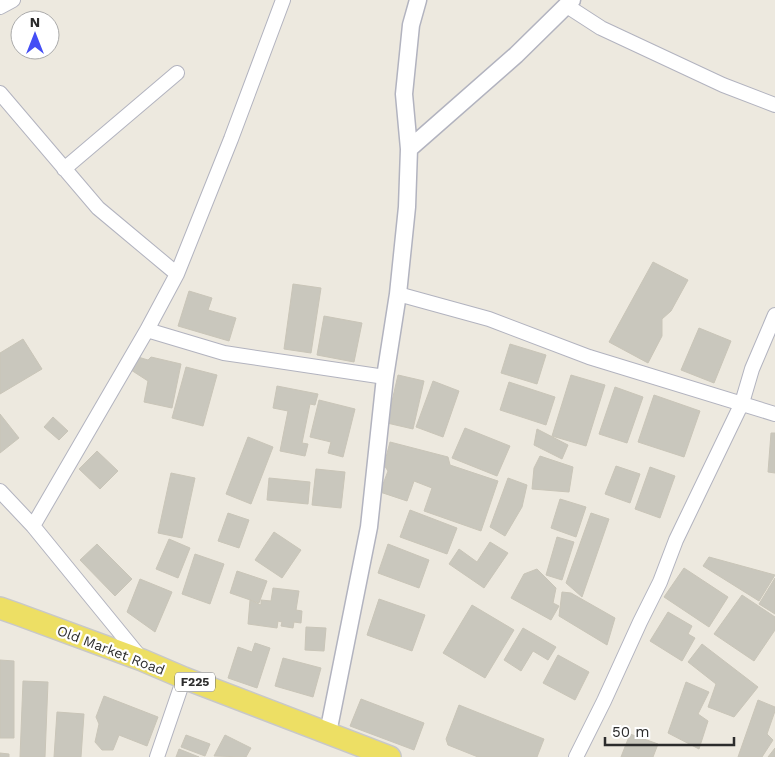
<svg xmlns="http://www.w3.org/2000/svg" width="775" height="757" viewBox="0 0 775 757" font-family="'Work Sans',sans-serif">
<rect width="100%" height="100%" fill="#ede9df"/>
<path fill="#c9c7bd" stroke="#c9c5b8" d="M653 262 688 280 671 311 662 319V336L648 363 609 342Z
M293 284 321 288 311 353 284 349Z
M189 291 212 298 208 310 236 318 229 341 178 326Z
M324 316 362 323 354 362 317 355Z
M699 328 731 341 714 383 681 370Z
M23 339 42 369 0 394V353Z
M510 344 546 355 537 384 501 373Z
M138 357 148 360 151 357 181 364 172 408 144 402 148 381 131 370Z
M186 367 217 375 203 426 172 418Z
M398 375 424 381 413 429 387 423Z
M571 375 605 385 586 446 552 436Z
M433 381 459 391 443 437 416 427Z
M509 382 555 397 546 425 500 410Z
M277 386 318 394 315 405 310 404 302 443 308 444 305 456 280 451 288 411 273 408Z
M615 387 643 397 627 443 599 434Z
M654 395 700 411 684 457 638 442Z
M319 400 355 409 343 457 328 453 331 442 310 437Z
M0 414 19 438 0 453Z
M53 417 68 431 59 440 44 427Z
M465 428 510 446 497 476 452 458Z
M537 429 568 445 562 459 534 445Z
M771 433H775V473L768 472Z
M248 437 273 447 251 504 226 494Z
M390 442 448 457 450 465 498 481 481 531 424 511 432 488 414 481 407 501 380 492 388 471 384 465Z
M97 451 118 471 100 489 79 469Z
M540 456 573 467 569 492 532 489 534 468Z
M616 466 640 474 630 503 605 494Z
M650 467 675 476 660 518 635 509Z
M316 469 345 472 341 508 312 505Z
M171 473 195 478 182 538 158 533Z
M269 478 310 482 308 504 267 500Z
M508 478 527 485 522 507 505 536 490 527Z
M560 499 586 507 576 537 551 528Z
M410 510 457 528 447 554 400 537Z
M228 513 249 520 239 548 218 541Z
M591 513 609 519 582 597 566 583Z
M274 532 301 550 282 578 255 560Z
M557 537 574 542 562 580 546 575Z
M169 539 190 548 178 578 156 569Z
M490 542 508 553 484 588 449 564 459 549 477 562Z
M97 544 132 579 115 596 80 560Z
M388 544 429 560 419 588 378 573Z
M195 554 224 564 210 604 182 594Z
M709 557 775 575 759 601 703 566Z
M684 568 728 597 709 627 664 597Z
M537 569 556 588 553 603 559 606 551 620 511 598 524 574Z
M237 571 267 581 259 603 230 593Z
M775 578V614L759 604Z
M140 579 172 592 155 632 127 612Z
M273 588 299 591 296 610 302 611 301 623 294 622 293 628 281 626 282 622 278 621 277 628 248 624 250 600 261 605V600L271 601Z
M562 592 571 593 615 618 607 645 559 616Z
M742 595 775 617V630L754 661 714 634Z
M379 599 425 615 412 651 367 635Z
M472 605 514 630 485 678 443 653Z
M668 612 692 626 688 634 695 638 682 661 650 641Z
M306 627 326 628 324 651 305 650Z
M523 628 556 647 548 660 533 651 521 671 504 660Z
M255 643 270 648 257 688 228 678 238 647 252 652Z
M702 644 758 687 734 717 708 707 716 684 688 662Z
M558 655 589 672 575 700 543 683Z
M283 658 321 668 313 697 275 686Z
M0 660 14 661V738H0Z
M23 681 48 682 45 757H20Z
M686 682 709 692 698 714 708 721 699 749 668 733Z
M104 696 158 717 147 746 119 735 113 750H102L95 742 99 724 96 717Z
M361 699 424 723 414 750 350 726Z
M758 700 775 707V711L767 734 773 740 762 757H738Z
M459 705 544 739 537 757H478L448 745 446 739Z
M57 712 84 714 81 757H54Z
M630 734 658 744 653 757H621Z
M186 735 210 744 205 756 181 747Z
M225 735 251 748 246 757 214 756Z
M775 748V757H768Z
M179 749 199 757H176Z
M0 753 9 754V757H0Z"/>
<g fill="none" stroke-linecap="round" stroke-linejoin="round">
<g stroke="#b2b3bf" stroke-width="16">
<path id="minor" d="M567 6 601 28 723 85 775 105
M0 7 13 0
M0 93 98 208 177 274
M64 169 177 73
M398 294 489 319 589 357 775 414
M147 330 224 353 385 377
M0 491 33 526 140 657
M33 526 147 330 177 274 231 139 283 0
M157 757 184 678
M576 757 604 701 640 622 660 582 676 540 742 403 752 369 775 315"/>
</g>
<g stroke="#b2b3bf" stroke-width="19">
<path id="tertiary" d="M409 149 516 55 572 0
M328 733 369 527 385 377 398 294 407 207 409 149 404 94 411 25 418 0"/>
</g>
<g stroke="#c8c8c8" stroke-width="24">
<path id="primary" d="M0 608 17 614 142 660 184 678 390 757"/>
</g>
<use href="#minor" stroke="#fff" stroke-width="14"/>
<use href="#tertiary" stroke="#fff" stroke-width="16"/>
<use href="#primary" stroke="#eddf64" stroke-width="21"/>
</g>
<g text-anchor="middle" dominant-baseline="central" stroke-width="4.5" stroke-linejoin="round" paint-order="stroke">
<rect fill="#fff" stroke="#6b6b6b" stroke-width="1" x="175" y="672.5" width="40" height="19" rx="4"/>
<g font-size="12" font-weight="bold" fill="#2c2c2c">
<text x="195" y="682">F225</text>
</g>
<g font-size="14" fill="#2c2c2c" stroke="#fff">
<text transform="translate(111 650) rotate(21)">Old Market Road</text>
</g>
</g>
<g transform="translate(35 35)"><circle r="24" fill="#ffffff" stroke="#ababab"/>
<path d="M0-4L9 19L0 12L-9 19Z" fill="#444ef5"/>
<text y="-8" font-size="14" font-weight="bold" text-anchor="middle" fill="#2c2c2c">N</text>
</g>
<path d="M605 737v8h129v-8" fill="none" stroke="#2c2c2c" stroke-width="2.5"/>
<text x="612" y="737" font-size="15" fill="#2c2c2c" stroke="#ffffff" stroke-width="4" paint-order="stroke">50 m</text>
</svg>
